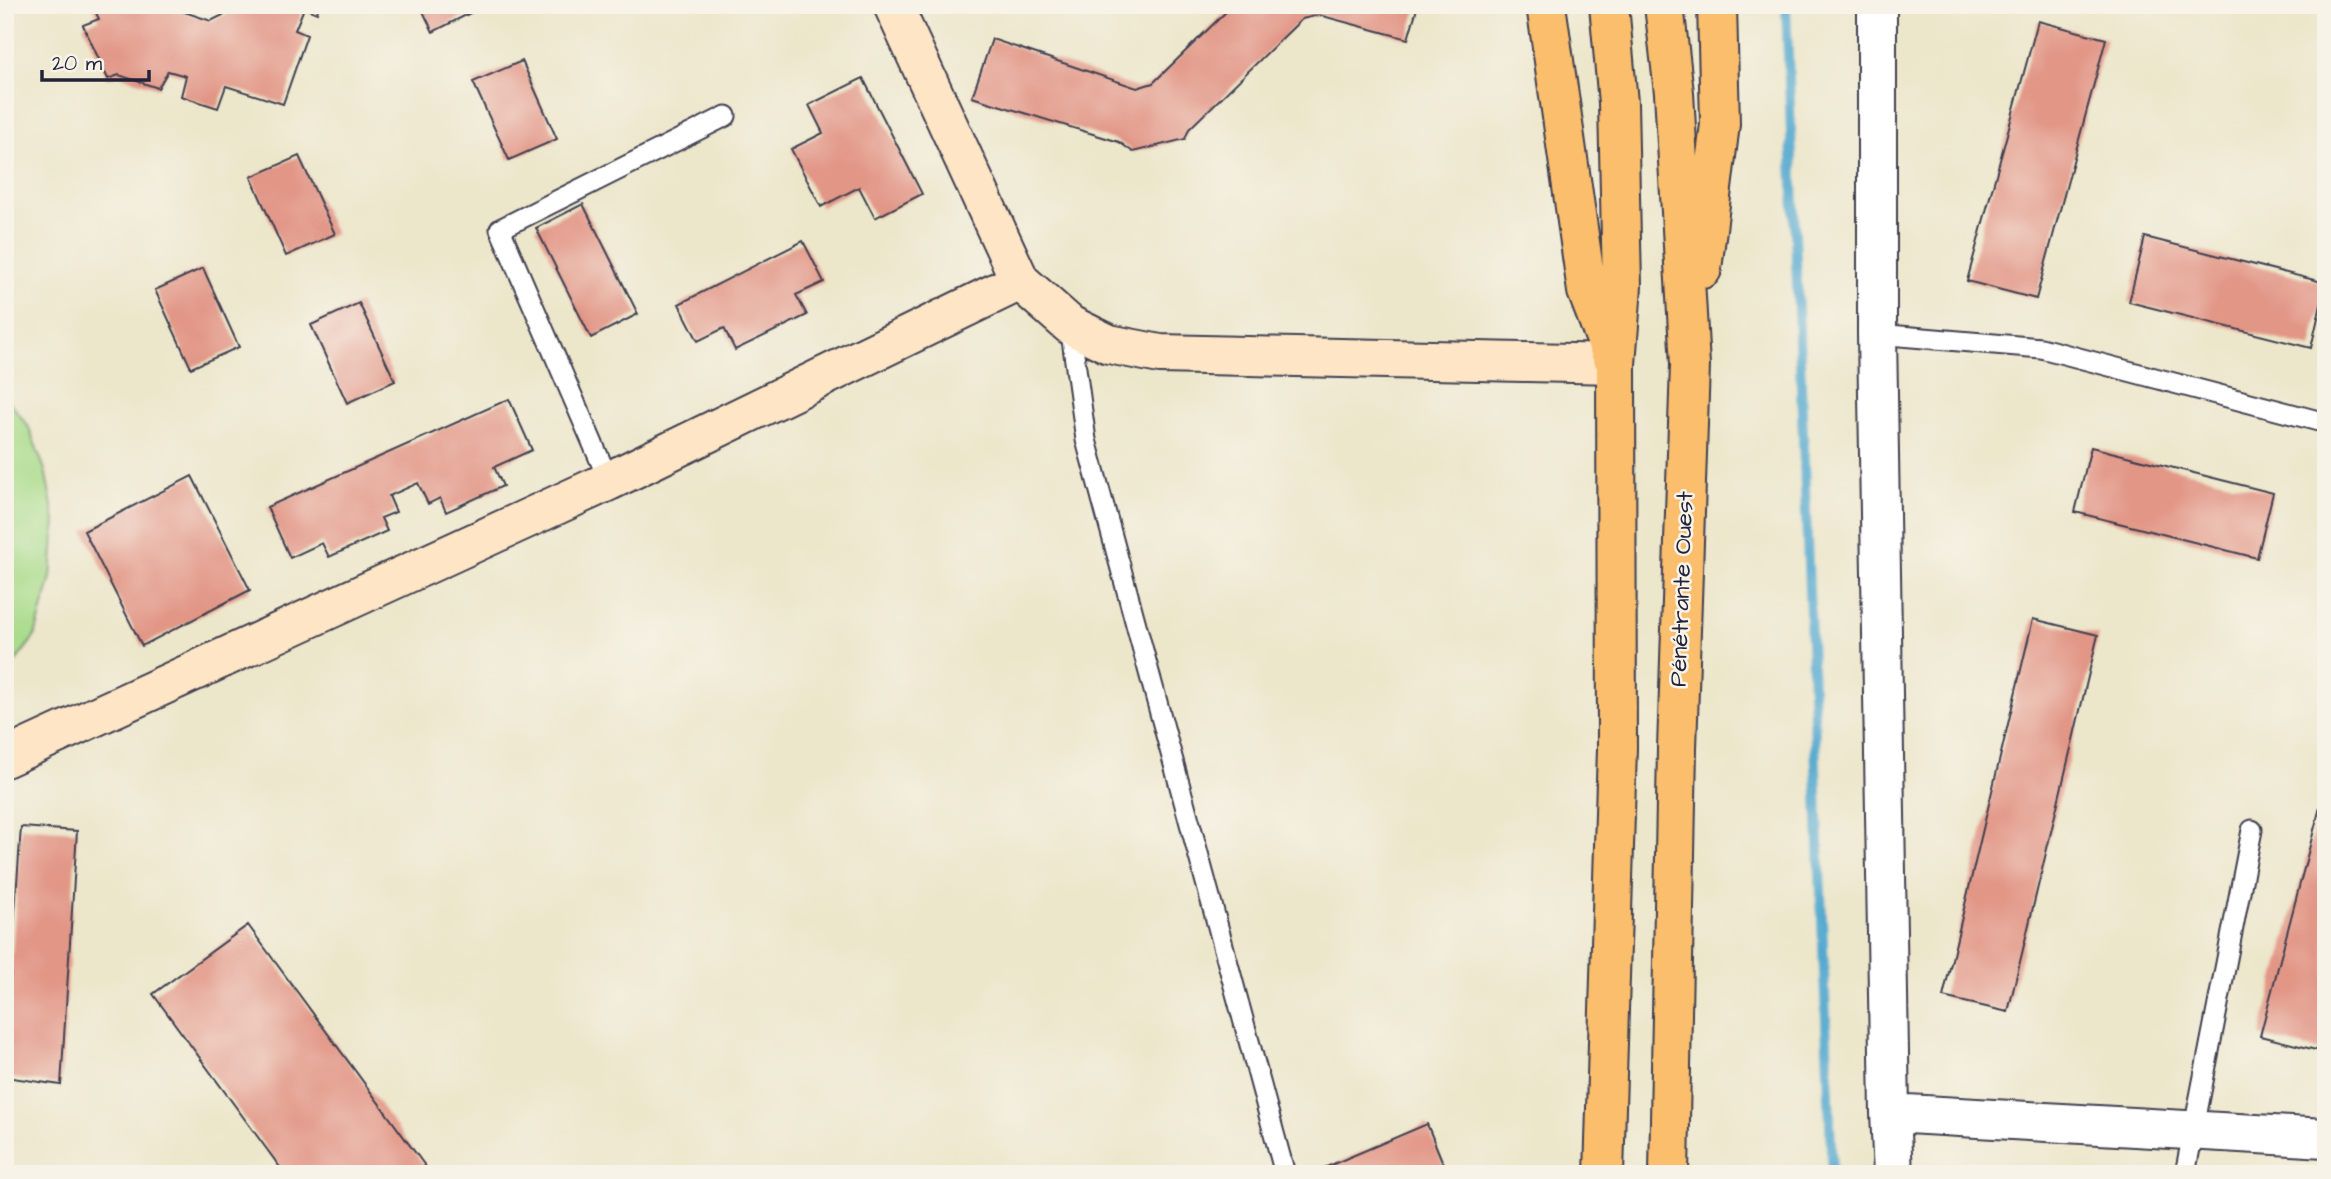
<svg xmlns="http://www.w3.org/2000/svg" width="2331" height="1179" viewBox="0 0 2331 1179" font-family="'Architects Daughter',sans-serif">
<rect width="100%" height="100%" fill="#f7f3e8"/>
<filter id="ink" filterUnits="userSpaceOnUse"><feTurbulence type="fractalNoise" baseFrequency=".0143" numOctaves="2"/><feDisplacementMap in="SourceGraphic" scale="14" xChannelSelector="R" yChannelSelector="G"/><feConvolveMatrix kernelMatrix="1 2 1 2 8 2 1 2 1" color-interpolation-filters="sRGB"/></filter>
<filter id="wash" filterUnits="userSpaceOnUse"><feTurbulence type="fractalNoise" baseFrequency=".00686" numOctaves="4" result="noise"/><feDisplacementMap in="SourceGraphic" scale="28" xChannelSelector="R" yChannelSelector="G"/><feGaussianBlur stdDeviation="1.57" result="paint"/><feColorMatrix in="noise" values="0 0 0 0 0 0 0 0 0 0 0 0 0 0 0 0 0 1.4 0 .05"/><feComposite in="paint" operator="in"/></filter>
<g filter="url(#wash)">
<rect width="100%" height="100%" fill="#ece6ca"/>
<path fill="#a9dc8b" stroke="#667f63" stroke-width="2" d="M5 396 28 426 45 470 55 521 51 577 35 636 5 675Z"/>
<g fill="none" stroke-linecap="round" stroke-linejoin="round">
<path stroke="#52a9cf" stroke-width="10" d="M1786 5 1832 1174"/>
</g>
<g id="blocks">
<path fill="#e29686" d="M92 5H164L211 21 229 12 231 5H319L317 13 304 8 295 30 307 35 283 104 226 86 218 108 181 96 186 76 168 71 158 88 119 75 108 79 83 25 99 19Z
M420 5H486L433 32Z
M1233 5H1418L1408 39 1319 15 1302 19 1189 129 1185 139 1133 152 1119 142 972 97 992 39 1137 88 1153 83Z
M2038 21 2106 39 2036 299 1967 281Z
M522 61 557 139 509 160 473 82Z
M863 78 922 194 875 218 859 187 821 207 791 149 823 133 809 105Z
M299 156 335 234 286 256 251 177Z
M583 204 638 314 591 338 536 228Z
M2145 237 2326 283 2311 348 2129 302Z
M803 241 824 282 796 295 807 315 735 350 724 328 698 341 679 304Z
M203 268 239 347 191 368 155 290Z
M359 303 395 381 347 403 311 325Z
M509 399 532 450 494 467 503 486 446 512 440 498 428 504 418 483 389 496 396 512 381 518 387 531 329 557 322 543 290 558 267 507Z
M2091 447 2273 493 2257 558 2075 512Z
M192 476 250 590 142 646 84 531Z
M2033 619 2098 635 2008 1012 1943 997Z
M2325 788 2326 1045 2324 1052 2260 1036Z
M21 827 77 831 61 1085 5 1077V1051Z
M248 925 431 1174H285L153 994Z
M1427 1124 1445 1168 1426 1167 1429 1174H1310Z"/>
</g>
</g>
<g filter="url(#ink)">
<use href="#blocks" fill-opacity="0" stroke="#403f50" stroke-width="2"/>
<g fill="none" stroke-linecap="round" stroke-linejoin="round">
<g stroke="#403f50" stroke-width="23">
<path id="lane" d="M1070 325 1086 440 1285 1174
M1877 334 2041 348 2326 423
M609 481 500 229 726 116
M2185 1174 2252 830"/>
</g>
<g stroke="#403f50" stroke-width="42">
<path id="street" d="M1877 5V334L1890 1113 1893 1174
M1890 1113 2326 1138"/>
</g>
<g stroke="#403f50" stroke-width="42">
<path id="secondary" d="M893 5 1020 281 1070 325 1109 344 1160 354 1616 364
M5 758 609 481 1020 281"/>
</g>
<g stroke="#403f50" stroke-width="42">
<path id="highway" d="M1546 5 1587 291 1612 356
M1664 5 1674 93 1690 365 1677 748 1669 1174
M1702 269 1720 124 1717 5
M1604 1174 1617 748 1616 364 1622 286 1618 103 1609 5"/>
</g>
<use href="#lane" stroke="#fff" stroke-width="19"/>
<use href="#street" stroke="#fff" stroke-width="38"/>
<use href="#secondary" stroke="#fde5c5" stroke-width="38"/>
<use href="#highway" stroke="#fabe6d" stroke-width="38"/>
</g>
</g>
<g text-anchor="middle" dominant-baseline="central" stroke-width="5" stroke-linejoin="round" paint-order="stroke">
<g font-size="24" fill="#22223b" stroke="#f7f3e8">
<text transform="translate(1682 589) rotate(-88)">Pénétrante Ouest</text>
</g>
</g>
<rect width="2331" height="1179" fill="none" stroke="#f7f3e8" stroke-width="28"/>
<path d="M42 70v10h107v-10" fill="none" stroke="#22223b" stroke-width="3.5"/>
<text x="52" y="70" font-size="21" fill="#22223b" stroke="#f7f3e8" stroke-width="5" paint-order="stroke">20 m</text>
</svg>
